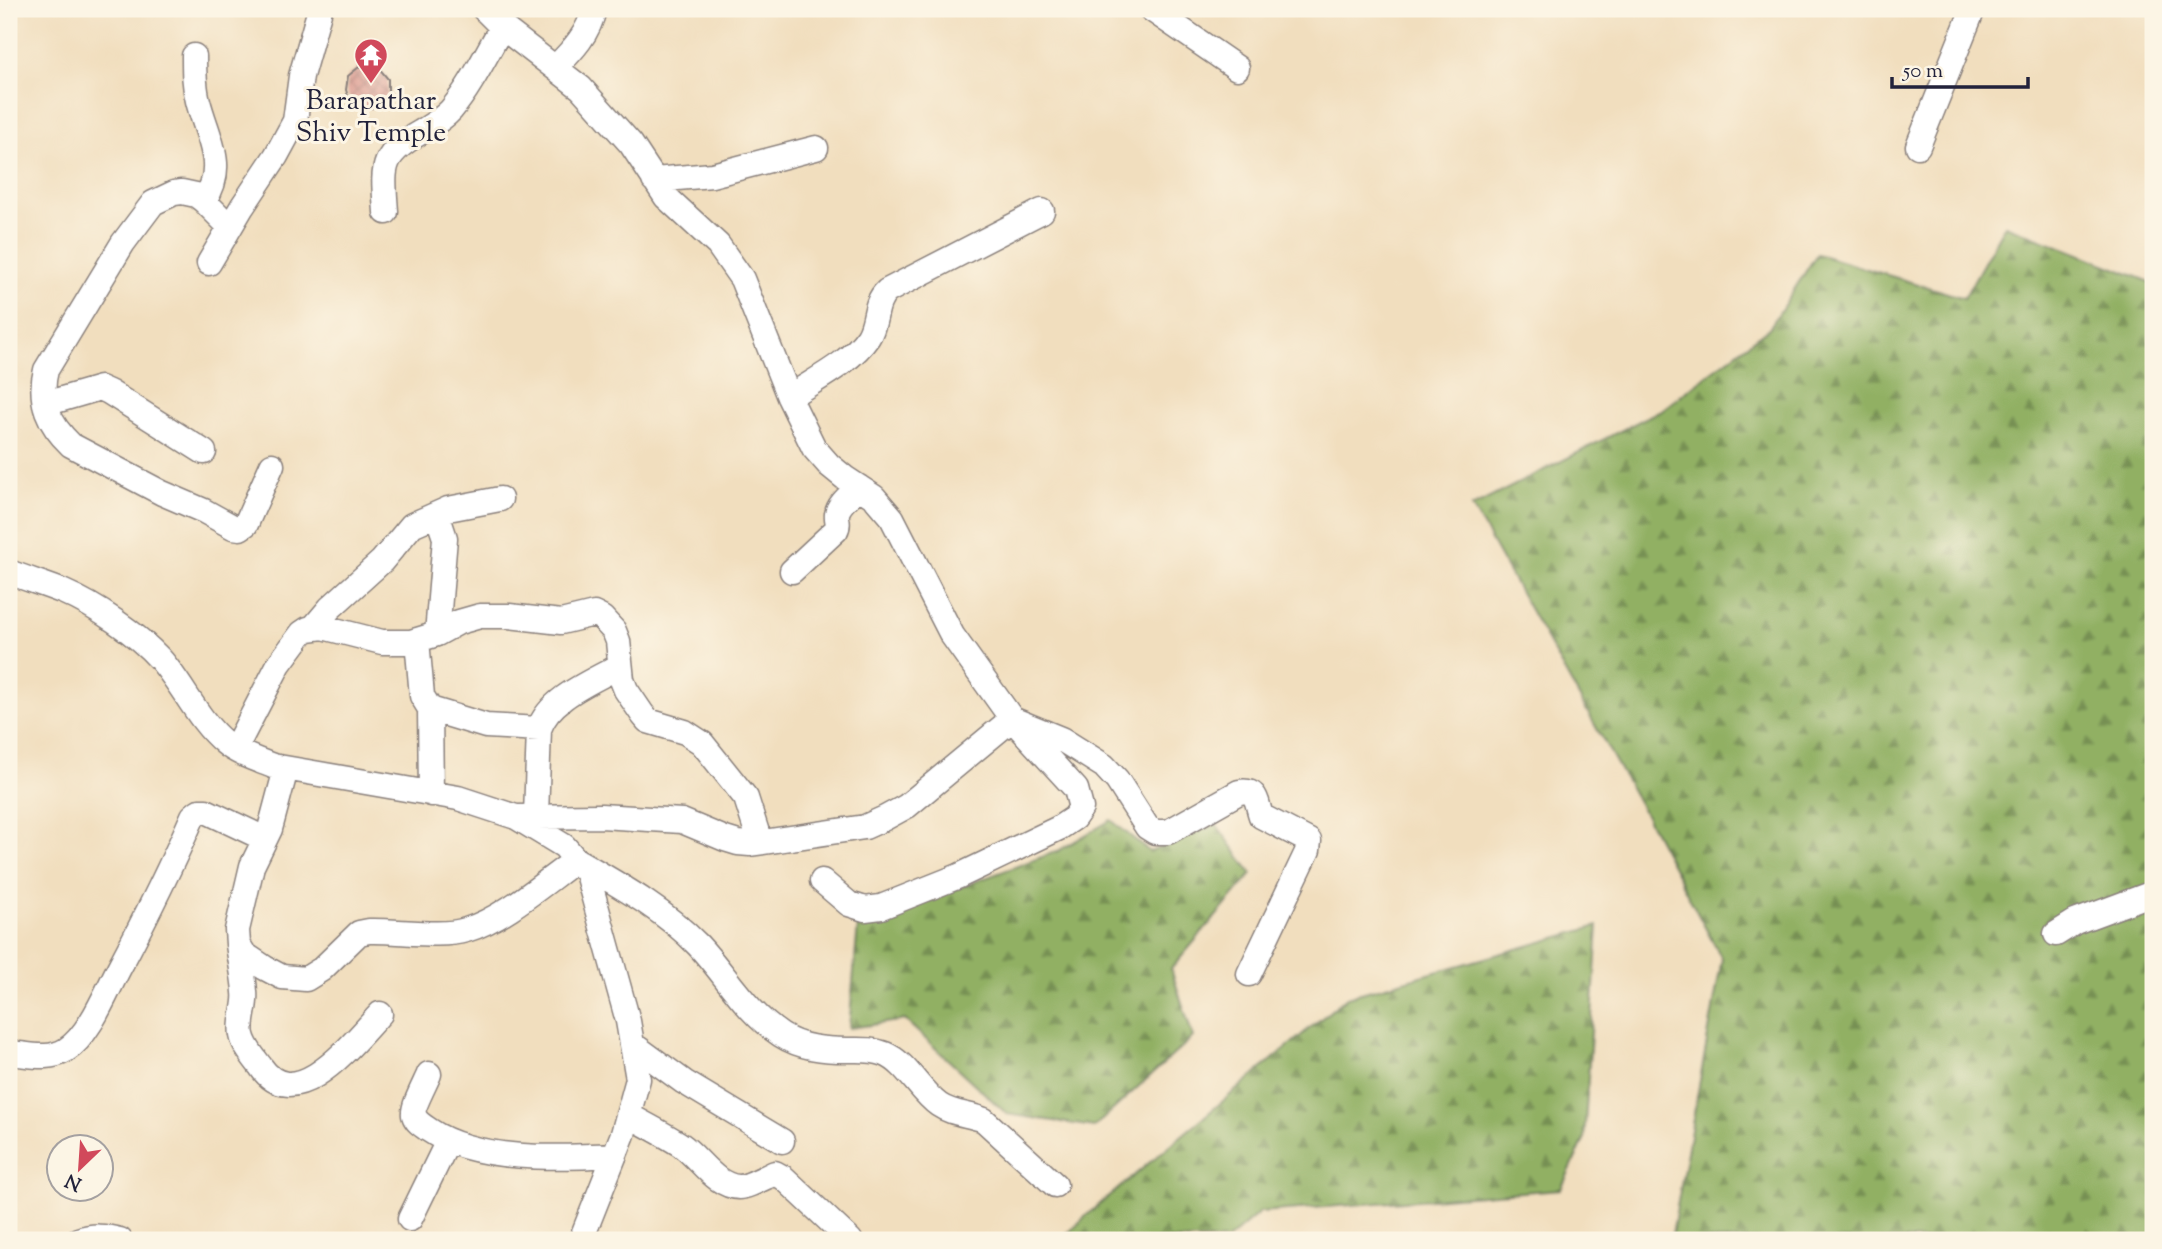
<svg xmlns="http://www.w3.org/2000/svg" width="2162" height="1249" viewBox="0 0 2162 1249" font-family="'Sorts Mill Goudy',serif">
<defs>
<pattern id="forest-firs" width="22" height="20" patternUnits="userSpaceOnUse" patternTransform="scale(1.75)"><rect width="22" height="20" fill="#91b063"/><path d="M5 1l3.5 6h-7zM16 11l3.5 6h-7z" fill="#768f53"/></pattern>
<pattern id="building-cross-hatch" width="8" height="8" patternUnits="userSpaceOnUse" patternTransform="scale(1.75)"><rect width="8" height="8" fill="#d99288"/><path d="M0 0l8 8M0 8l8-8" fill="none" stroke="#b07770"/></pattern>
</defs>
<rect width="100%" height="100%" fill="#fcf5e5"/>
<filter id="ink" filterUnits="userSpaceOnUse"><feTurbulence type="fractalNoise" baseFrequency=".0143" numOctaves="2"/><feDisplacementMap in="SourceGraphic" scale="14" xChannelSelector="R" yChannelSelector="G"/><feConvolveMatrix kernelMatrix="1 2 1 2 8 2 1 2 1" color-interpolation-filters="sRGB"/></filter>
<filter id="wash" filterUnits="userSpaceOnUse"><feTurbulence type="fractalNoise" baseFrequency=".00686" numOctaves="4" result="noise"/><feDisplacementMap in="SourceGraphic" scale="28" xChannelSelector="R" yChannelSelector="G"/><feGaussianBlur stdDeviation="1.57" result="paint"/><feColorMatrix in="noise" values="0 0 0 0 0 0 0 0 0 0 0 0 0 0 0 0 0 1.4 0 .05"/><feComposite in="paint" operator="in"/></filter>
<g filter="url(#wash)">
<rect width="100%" height="100%" fill="#f1debe"/>
<path fill="url(#forest-firs)" stroke="#5a694f" stroke-width="2" d="M2005 225 2153 283V1240H1671L1722 959 1641 807 1472 507 1663 409 1770 327 1817 254 1964 298Z
M1111 820 1150 852 1216 824 1252 874 1171 969 1193 1037 1094 1127 1007 1114 905 1020 849 1028 858 925 1058 851Z
M1598 926 1584 1140 1561 1189 1260 1212 1227 1240H1061L1087 1215 1347 997Z"/>
<g id="blocks">
<path fill="url(#building-cross-hatch)" d="M360 60 379 68 388 79V94L378 105 372 108 358 106 348 96 346 90 348 76 359 67Z"/>
</g>
</g>
<g filter="url(#ink)">
<use href="#blocks" fill-opacity="0" stroke="#8a807c" stroke-width="2"/>
<g fill="none" stroke-linecap="round" stroke-linejoin="round">
<g stroke="#8a807c" stroke-width="27">
<path id="minor" d="M484 9 502 27 581 88 631 144 666 197 718 245 742 279 789 397 814 448 829 465 845 478 874 497 892 518 952 635 1012 719 1076 789 1081 808 1074 818 1059 828 959 876 881 907 865 909 849 904 822 881
M1151 9 1237 68
M194 56C194 71 194 86 198 101 207 137 228 166 204 201
M556 67C573 50 589 33 594 9
M1918 146 1973 9
M654 180 712 175 816 148
M386 212C383 167 379 156 421 132 432 125 443 119 451 110 472 85 486 54 502 27
M230 227 204 201 196 195 182 192 174 193 153 203 123 243 46 370C38 401 49 424 71 445L162 493 204 511 233 527 240 528 246 524 272 465
M209 263 242 207 276 156 295 121 301 76 320 9
M789 397C816 379 850 363 868 337 878 322 873 304 887 291L1042 211
M45 404 100 388 109 392 204 452
M437 514 445 538 437 634
M792 571 836 530C840 523 836 521 837 514 838 504 852 494 859 487
M9 572C27 579 46 585 64 592 96 606 136 633 160 659 183 685 198 721 225 743 238 754 258 760 273 766L458 798 516 817 564 846 587 873 628 1021 638 1079 623 1134 581 1240
M314 627 330 608 382 561 412 525 448 509 500 499
M417 640 422 696 430 709 486 726 539 729
M430 709 431 794
M235 749 279 664 302 633 308 629 323 627 382 642H411L437 634 459 622 480 616H509L561 622 594 614 602 618 614 631 618 641 622 680 626 690 643 715 648 721 685 732 702 743 746 798 760 842
M286 769 270 829 252 866 237 930 238 944 244 954 265 968 282 977 306 979 322 969 359 933 369 931C397 930 441 938 466 930 503 919 545 882 576 860 619 885 663 909 698 945 726 975 746 1012 781 1035 801 1048 824 1050 848 1050 860 1050 873 1049 885 1054 907 1063 919 1091 939 1105 952 1114 969 1114 984 1120L1055 1185
M536 816 539 729C550 697 592 682 619 666
M516 817 601 816 682 821 725 839 738 843 750 844 865 827 885 818 907 806 1012 719 1061 739 1104 766 1117 780 1147 827 1155 832H1168L1239 792C1258 789 1256 802 1261 816L1309 841 1308 850 1249 974
M2056 934 2075 922 2153 893
M238 944C240 960 244 976 245 992 247 1006 239 1021 242 1035 244 1046 254 1058 261 1067 296 1118 355 1040 380 1014
M632 1044 684 1082 782 1141
M9 1053C28 1054 48 1061 66 1050 89 1036 106 993 118 970 145 919 170 869 193 816L199 811H206L265 839
M429 1074C426 1082 412 1107 414 1115 416 1122 423 1126 429 1130 475 1162 560 1158 615 1155
M628 1115C646 1125 664 1134 681 1145 700 1158 715 1186 739 1187 748 1187 765 1177 775 1173L784 1178 850 1240
M410 1219 448 1141
M78 1240C93 1235 105 1236 120 1240"/>
</g>
<use href="#minor" stroke="#fff" stroke-width="24"/>
</g>
</g>
<defs>
<g id="temple-pin" transform="scale(1.75)"><path d="M0 17L-7.5 6A9.5 9.5 0 1 1 7.5 6Z" fill="#d1495b" stroke="#fcf5e5"/><path d="M0-6L5-2H3V0L6.5 2.5H4V6H1.5V3h-3V6H-4V2.5H-6.5L-3 0V-2H-5Z" fill="#fff"/></g>
</defs>
<g fill-rule="evenodd">
<use href="#temple-pin" x="371" y="55"/>
</g>
<g text-anchor="middle" dominant-baseline="central" stroke-width="6" stroke-linejoin="round" paint-order="stroke">
<g font-size="28" fill="#22223b" stroke="#fcf5e5">
<text x="371" y="102">Barapathar<tspan x="371" dy="32">Shiv Temple</tspan></text>
</g>
</g>
<rect width="2162" height="1249" fill="none" stroke="#fcf5e5" stroke-width="35"/>
<g transform="translate(80 1168) rotate(205)"><circle r="33" fill="#fcf5e5" stroke="#a5a1a1" stroke-width="2"/>
<path d="M0-5L12 26L0 18L-12 26Z" fill="#d1495b"/>
<text y="-10" font-size="19" font-weight="bold" text-anchor="middle" fill="#22223b">N</text>
</g>
<path d="M1892 77v10h136v-10" fill="none" stroke="#22223b" stroke-width="3.5"/>
<text x="1903" y="77" font-size="21" fill="#22223b" stroke="#fcf5e5" stroke-width="5" paint-order="stroke">50 m</text>
</svg>
